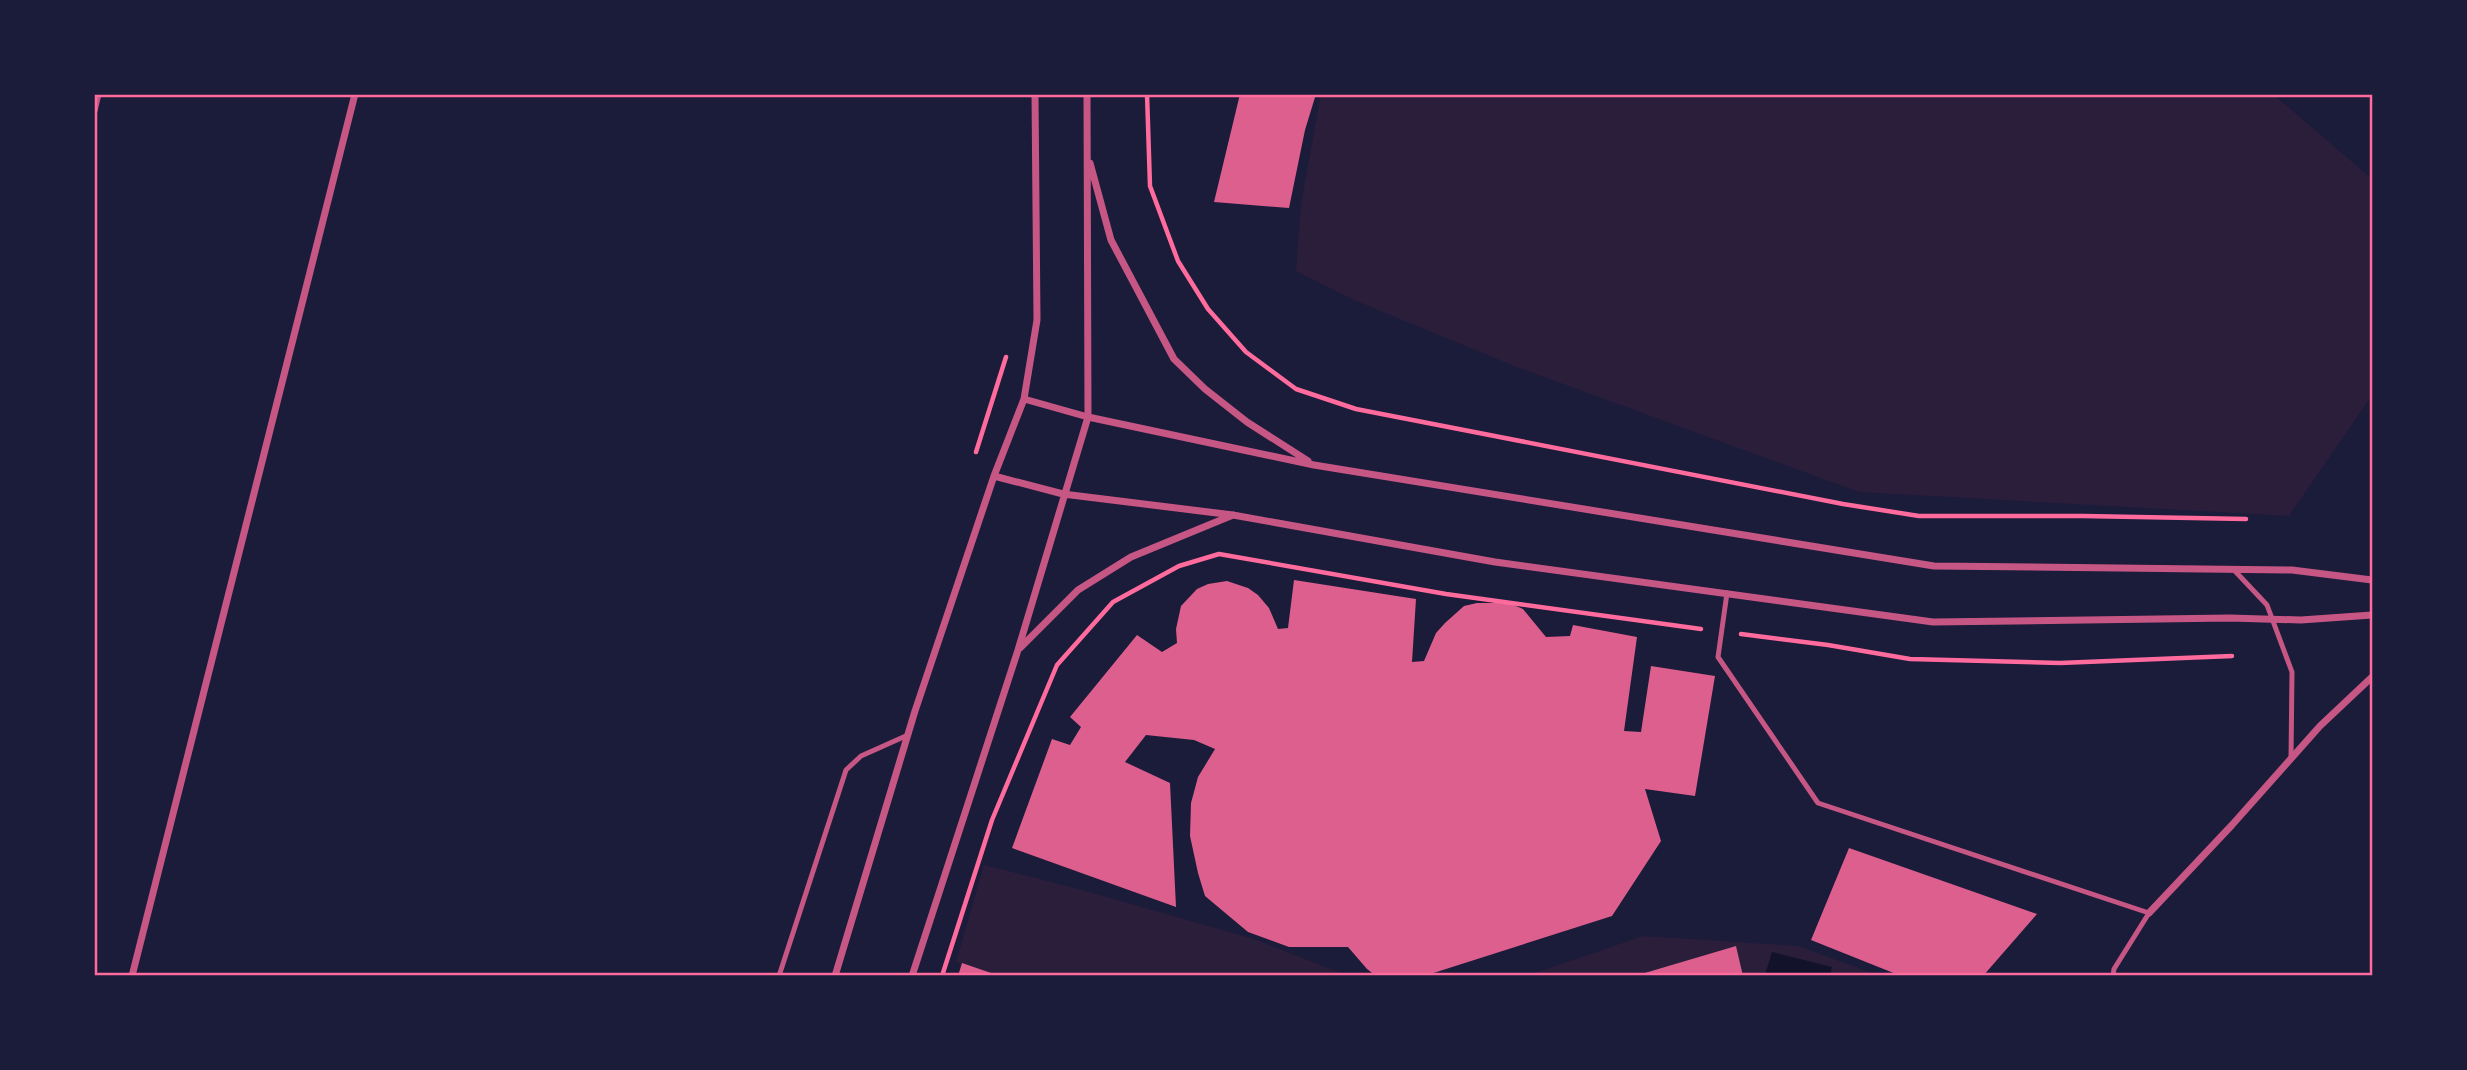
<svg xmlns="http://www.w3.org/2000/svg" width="2467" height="1070" viewBox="0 0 2467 1070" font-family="Figtree,sans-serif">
<rect width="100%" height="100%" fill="#1b1b3a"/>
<path fill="#2a1e3b" d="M1321 94 2274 95 2372 179V395L2289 516 1859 492 1514 366 1354 300 1296 271 1301 204Z
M984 865 1075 888 1254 939 1346 975 998 976 956 962Z
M1643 936 1798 946 1878 975 1526 976Z"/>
<path fill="#12122b" d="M1772 952 1832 967 1830 975H1765Z"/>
<path fill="#dd5f8e" d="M1240 94H1316L1305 130 1289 208 1214 202Z
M1294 580 1416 599 1412 662 1424 661 1436 633 1445 623 1464 606 1477 603H1509L1523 609 1546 637 1570 636 1573 625 1637 637 1624 731 1641 732 1651 666 1715 676 1695 796 1645 789 1661 841 1612 916 1424 976H1376L1367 969 1348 947H1289L1248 932 1205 896 1198 873 1190 836 1191 803 1198 777 1215 749 1194 740 1146 735 1125 762 1170 783 1176 907 1012 848 1052 739 1070 745 1081 727 1070 717 1137 635 1162 652 1177 643 1176 629 1181 606 1197 589 1208 584 1227 581 1248 588 1258 595 1269 608 1278 629 1288 628Z
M1849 848 2037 914 1983 976H1901L1811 940Z
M1736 946 1743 976H1638V975Z
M962 963 997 975V976H958Z"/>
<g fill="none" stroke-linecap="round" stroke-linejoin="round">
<path stroke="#ff6b9d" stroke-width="4.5" d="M1147 94 1150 186 1178 261 1208 309 1246 352 1296 389 1356 409 1843 504 1919 516H2083L2246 519
M976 452 1006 357
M1741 634 1828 645 1910 659 2060 663 2232 656
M942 976 992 820 1057 665 1113 602 1179 566 1219 554 1446 594 1701 629"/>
<path stroke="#c65784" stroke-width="5" d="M2234 570 2267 605 2292 672 2291 758
M1727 593 1718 657 1818 803 2149 913 2114 969 2113 976
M779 976 846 770 861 756 908 735"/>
<path stroke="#c65784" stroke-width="7" d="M94 111 98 94
M1090 163 1111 240 1174 359 1205 389 1247 422 1308 461
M1024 399 1088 417 1314 465 1934 566 2292 570 2372 580
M994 476 1063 494 1233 515 1495 562 1933 622 2230 618 2301 620 2372 615
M1020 648 1078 590 1131 557 1233 515
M2149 913 2232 825 2320 726 2372 677
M132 976 355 94
M835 976 915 711 994 476 1024 399 1037 320 1035 94
M912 976 1018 650 1088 417 1087 94"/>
</g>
<rect width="2467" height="1070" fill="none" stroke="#1b1b3a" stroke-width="192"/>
<rect x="96" y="96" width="2275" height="878" fill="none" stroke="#ff6b9d" stroke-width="2.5"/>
</svg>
